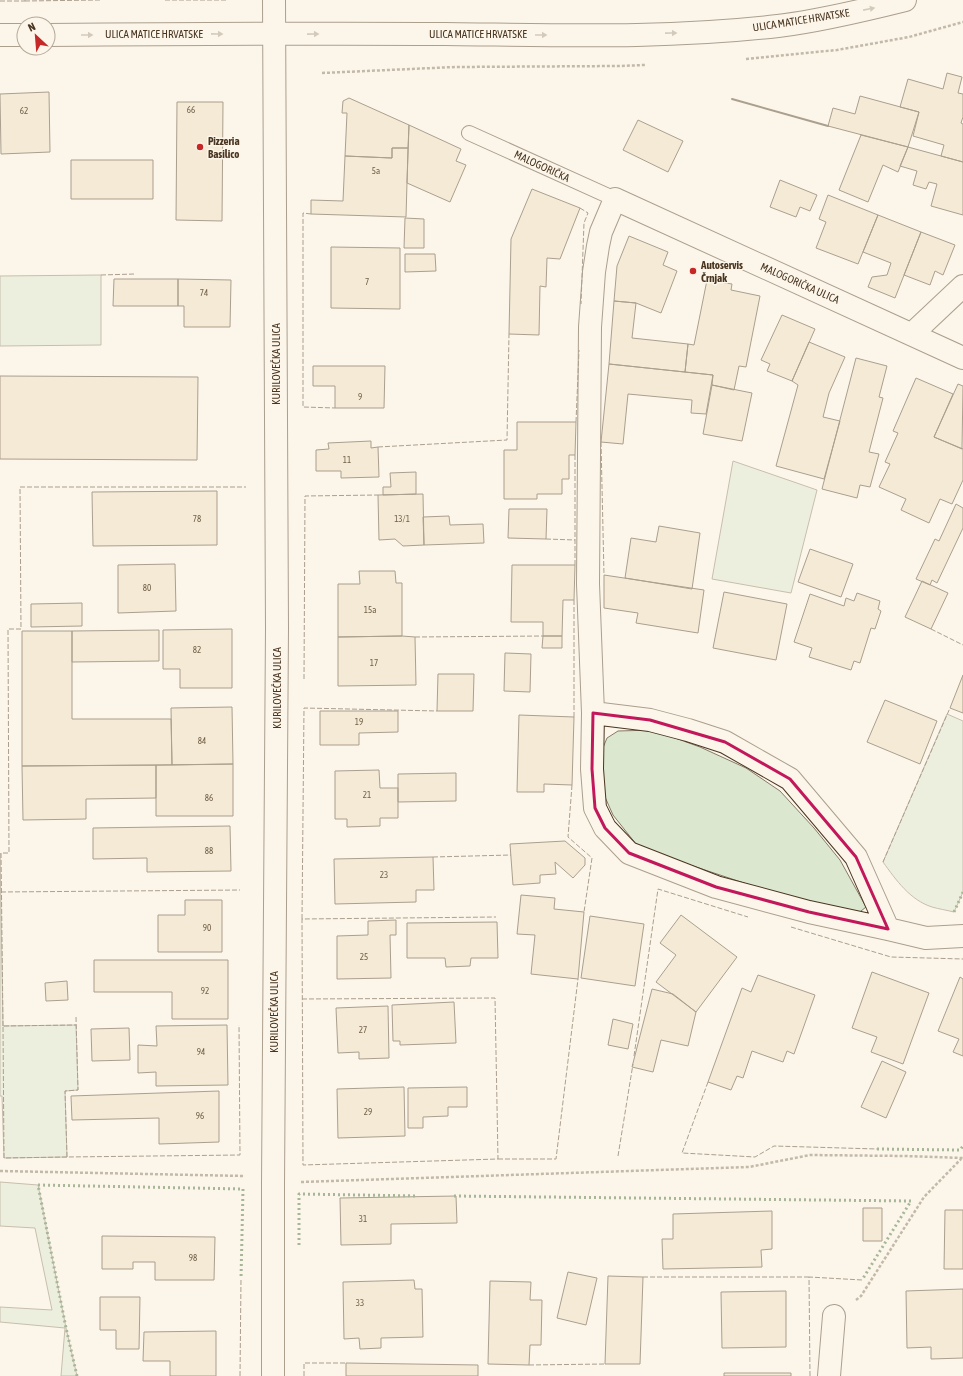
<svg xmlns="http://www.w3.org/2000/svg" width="963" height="1376" viewBox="0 0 963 1376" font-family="'Asap Condensed',sans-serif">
<rect width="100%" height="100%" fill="#fbf6e9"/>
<path fill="#dce7d0" stroke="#887966" d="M101 275V345L0 346V276Z
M733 461 817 490 791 593 712 579Z
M947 714 963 721V892L954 912C946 910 939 909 932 907 910 900 896 880 883 862Z
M653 730 700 747 746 768 780 791 814 828 840 860 866 907 856 915 759 888 684 863 636 844 613 815 601 788 600 755 607 738 618 731Z
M0 853 3 1026 76 1025 78 1090 65 1091 67 1157 4 1158 2 1096H0Z
M0 1182 38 1185 66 1328 77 1376H61L65 1328 0 1322V1307L52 1310 35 1228 0 1226Z"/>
<path fill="#ecdcbc" stroke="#4a3520" d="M947 73 962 77 958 93 963 94V117L961 123 963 124V162L941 156 944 145 913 136 919 112 900 107 908 79 943 89Z
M49 92 50 152 1 154 0 94Z
M860 96 919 112 908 147 828 126 833 108 855 114Z
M349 98 409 125 408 148H392V158L345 156 347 113H342L343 101Z
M177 102H223L222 221 176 220Z
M638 120 683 141 668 172 623 150Z
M409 125 461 149 456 161 466 165 450 202 407 183Z
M861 135 908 147 898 172 883 165 868 202 839 190Z
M908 147 963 162V215L931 206 937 184 929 182 926 189 913 185 917 171 900 166Z
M392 148H408L406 217 311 214V200L343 201 345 156 392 158Z
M71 160H153V199H71Z
M780 180 817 195 810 211 800 207 796 217 770 207Z
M532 189 580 208 560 259 547 258 546 287 540 286 539 335 509 334 511 239Z
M828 195 878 215 858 264 816 248 826 222 819 219Z
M878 215 921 232 895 298 868 287 872 277 887 275 891 263 863 252Z
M405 218 424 219V248H404Z
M921 232 955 245 943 275 935 271 930 285 904 275Z
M629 236 668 252 663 265 677 271 661 313 636 303 614 301 617 266Z
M331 247 400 248V309L331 308Z
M405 254H435L436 271 405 272Z
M114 279H178V306H113Z
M178 279 231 280 230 327H184V306H178Z
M707 280 732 284 731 290 760 296 746 367 739 366 734 390 712 385 713 375 685 372 688 344 694 345Z
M614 301 636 303 632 338 688 344 685 372 609 364Z
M782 315 815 329 792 381 767 371 770 364 761 360Z
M809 342 845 357 829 393 823 417 840 421 824 479 776 466 798 385 792 381Z
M856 358 887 366 879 397 883 398 869 452 879 454 870 487 860 485 857 498 822 489Z
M609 364 713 375 706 414 691 413 692 400 628 394 623 444 601 442Z
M313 366H385L384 408H335V386H313Z
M0 376 198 377 197 460 0 459Z
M916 378 953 394 934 437 963 449V480L952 504 940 499 929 523 901 510 906 499 879 487 890 464 885 462 898 433 893 431Z
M958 384 963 386 962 449 934 437Z
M712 385 752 393 742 441 703 434Z
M517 422H576L575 455H569V479H562V494H537V499H504V450H517Z
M371 441V448L378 447 379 477 341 478V471H316V450L329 449 328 443Z
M416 472V494L383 495V487H391L390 473Z
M217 491V545L93 546 92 492Z
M423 494 424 545 403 546 395 539 379 540 378 495Z
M956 504 963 508V528L937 583 932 580 930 585 916 579 935 539 939 541Z
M509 509H547L546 539 508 538Z
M449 516 450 525 483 524 484 543 424 545 423 517Z
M659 526 700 533 692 589 625 578 631 538 656 542Z
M810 549 853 564 841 597 798 582Z
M175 564 176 611 118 613V565Z
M512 565H575L574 600H563L562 636H543V622H511Z
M359 571H395L396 583H402V636L338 637V584H360Z
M604 575 704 590 698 633 636 623 638 613 604 608Z
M922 581 948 593 931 629 905 617Z
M724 592 787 604 776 660 713 648Z
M857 593 880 601 878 609 881 611 875 629 871 628 860 663 854 661 851 670 809 657 812 648 794 642 810 594 844 606 846 598 854 601Z
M82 603V626L31 627V604Z
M232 629V688H180V669H163V630Z
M159 630V661L72 662V631Z
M22 631H72V719H171L172 765 22 766Z
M402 636 415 637 416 685 338 686V637Z
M543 636H562V648H542Z
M505 653 531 654 530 692 504 691Z
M438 674H474L473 711H437Z
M963 675V713L950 708Z
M885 700 937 721 920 764 867 742Z
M232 707 233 764 172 765 171 708Z
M320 711H398V732L359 733V745H320Z
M519 715 574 717 572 785 544 784V792H517Z
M233 764V816H156V765Z
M156 765V798L86 799V819L23 820 22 766Z
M379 770 380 788H398V818H380V826L347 827V819H335V771Z
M456 773V801L398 802V774Z
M230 826 231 871 147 872V858L93 859V828Z
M565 841 585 858V865L573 878 555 862 556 874 540 875V883L513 885 510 844Z
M433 857 434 890H416V902L335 904 334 859Z
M521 895 555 898 554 909 584 912 578 979 531 974 535 935 517 934Z
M185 900H222V952H158V915H185Z
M681 915 737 957 696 1012 656 982 676 955 660 943Z
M590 916 644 924 635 986 581 978Z
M396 920V935H390L391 978 337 979V936L368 935V921Z
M497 922 498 958H471L470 966 446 967 445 958H407V923Z
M94 960H228V1019H172V992H94Z
M872 972 929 993 903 1064 871 1052 877 1037 852 1028Z
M758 975 815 995 794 1054 787 1051 783 1062 752 1051 743 1078 737 1076 731 1090 708 1082 742 988 751 992Z
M960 977 963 979V1056L953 1052 959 1039 938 1031Z
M67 981 68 1000 46 1001 45 983Z
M652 989 673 994 696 1012 688 1046 661 1040 653 1072 632 1067Z
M454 1002 456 1043 400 1045V1041H393L392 1005Z
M388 1006 389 1058 359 1059V1052L338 1053 336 1008Z
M613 1019 633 1024 628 1049 608 1045Z
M227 1025 228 1085 156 1086V1072L138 1073V1045L157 1046 156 1026Z
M129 1028 130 1060 92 1061 91 1029Z
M882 1061 906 1072 886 1118 861 1107Z
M404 1087 405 1136 338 1138 337 1089Z
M467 1087V1107H448V1116L423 1117V1128H408V1088Z
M219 1091V1142L159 1144V1118L72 1120 71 1096Z
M456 1196 457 1223 391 1224V1244L341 1245 340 1198Z
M863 1208H882V1241H863Z
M945 1210H963V1269H944Z
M772 1211V1249L761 1250 762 1267 663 1269 662 1239H673V1214Z
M102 1236 215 1237 214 1280H155V1262H133V1269H102Z
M568 1272 597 1278 586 1325 557 1318Z
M608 1276 643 1277 640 1364H605Z
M414 1280 415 1289H422L423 1337 381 1338V1348L360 1349 359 1338 344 1339 343 1282Z
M490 1281 531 1282 530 1300H542L541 1345H530L529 1365 488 1364Z
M963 1289V1358L931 1359V1347L907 1348 906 1291Z
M786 1291V1347L722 1348 721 1292Z
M100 1297H140L139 1349H116V1330H100Z
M216 1331V1376H170V1361H143L144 1332Z
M346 1363 478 1365V1376H346Z
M724 1373H791V1376H724Z"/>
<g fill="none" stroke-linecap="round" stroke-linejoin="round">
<g stroke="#4a3520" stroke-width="16">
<path id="lane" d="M469 133 615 199"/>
</g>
<g stroke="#4a3520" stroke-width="24">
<path id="street" d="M912 334 963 286
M963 358 615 199 601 232 598 246 594 272 590 327 588 584 593 713 592 769 595 808 605 828 629 853 716 887 809 912 888 929 926 938 963 936
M593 713 650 720 688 730 725 742 790 779 856 857 888 929
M273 1376V1183L277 628 274 0
M829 1376 834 1316"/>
</g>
<g stroke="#4a3520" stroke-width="24">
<path id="secondary" d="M0 35H24
M48 35C180 34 313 33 445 34 556 35 668 39 778 26 819 21 865 10 905 0"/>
</g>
<path stroke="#7f6f5c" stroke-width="2.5" stroke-dasharray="3 2" stroke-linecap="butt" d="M746 59 837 50 909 37 963 22
M322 73 455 67 619 66 645 65
M0 1171 245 1176
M301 1182 749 1167 810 1155 905 1156 963 1158
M856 1300 861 1296 924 1197 961 1159"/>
<use href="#lane" stroke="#fbf6e9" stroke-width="14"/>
<use href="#street" stroke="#fbf6e9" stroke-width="22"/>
<use href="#secondary" stroke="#fbf6e9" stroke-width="22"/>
<path stroke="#436837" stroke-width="3" stroke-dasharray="2 3" stroke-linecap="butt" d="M954 912 963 892
M877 1149 960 1150 963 1146
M454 1196 911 1201 862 1280
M299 1245V1194L418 1196
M77 1376 66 1328 38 1185 243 1189 241 1279"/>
<path stroke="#4a3520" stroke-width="1" stroke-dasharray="5 2" stroke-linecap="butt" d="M165 0H227
M0 1H25V0
M25 1 100 0
M580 208 588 213 584 223 581 304
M311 214 303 213V407L335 408
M101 275 135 274
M576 422 579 350
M601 442 604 575
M378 447 507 440 509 334
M546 539 575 540
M575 565V455
M931 629 963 645
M415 637 543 636
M304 679 305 496 378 495
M574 717V600
M572 785 568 837 592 858 584 912
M433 857 511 855
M883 862 950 708
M1 892 240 890
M302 919 304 708 437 711
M791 927 891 957 963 959
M302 999 495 998 498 1159 303 1165 302 919 496 917
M76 1017 78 1090 65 1091 67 1157 240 1155 239 1025
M3 1026 1 853H9L8 629H21L20 487H246
M634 1056 658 889 748 917
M708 1082 682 1153 755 1157 774 1146 877 1149
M618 1156 633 1064
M67 1157 4 1158 3 1026 76 1025
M498 1159H556L578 979
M643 1277H809
M529 1365 605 1364
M240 1376 241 1279
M304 1376V1363H346
M810 1376 809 1277 862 1280"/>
<path stroke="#4a3520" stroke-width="2" d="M732 99 828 126"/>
</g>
<defs><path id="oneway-solid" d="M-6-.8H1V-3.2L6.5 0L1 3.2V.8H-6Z"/></defs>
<g fill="#a29684">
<use href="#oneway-solid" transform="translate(869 9) rotate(-11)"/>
<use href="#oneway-solid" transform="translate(671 33) rotate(-1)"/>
<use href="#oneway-solid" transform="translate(217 34) rotate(1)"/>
<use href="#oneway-solid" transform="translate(313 34) rotate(-1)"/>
<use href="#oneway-solid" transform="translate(87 35)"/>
<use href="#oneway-solid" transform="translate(541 35)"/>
</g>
<path d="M0 0H963V1376H0ZM593 713 650 720 725 742 790 779 856 857 888 929 809 912 716 887 629 853 605 828 595 808 592 769Z" fill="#fbf6e9" fill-opacity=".55" fill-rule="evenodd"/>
<path fill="none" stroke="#c2185b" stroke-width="3" stroke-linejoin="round" d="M593 713 650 720 725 742 790 779 856 857 888 929 809 912 716 887 629 853 605 828 595 808 592 769Z"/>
<g fill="#c62828" stroke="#fbf6e9" stroke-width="1.5">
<circle cx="200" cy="147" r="4"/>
<circle cx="693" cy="271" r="4"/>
</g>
<g text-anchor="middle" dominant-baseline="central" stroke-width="3" stroke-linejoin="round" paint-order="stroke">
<g font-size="9" fill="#725f47">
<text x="191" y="110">66</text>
<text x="24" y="111">62</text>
<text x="376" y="171">5a</text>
<text x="367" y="282">7</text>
<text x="204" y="293">74</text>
<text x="360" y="397">9</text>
<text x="347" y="460">11</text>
<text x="197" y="519">78</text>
<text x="402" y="519">13/1</text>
<text x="147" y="588">80</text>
<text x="370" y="610">15a</text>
<text x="197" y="650">82</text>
<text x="374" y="663">17</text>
<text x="359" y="722">19</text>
<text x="202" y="741">84</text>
<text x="367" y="795">21</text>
<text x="209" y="798">86</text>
<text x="209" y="851">88</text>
<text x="384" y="875">23</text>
<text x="207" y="928">90</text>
<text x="364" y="957">25</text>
<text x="205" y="991">92</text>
<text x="363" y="1030">27</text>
<text x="201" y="1052">94</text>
<text x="368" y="1112">29</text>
<text x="200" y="1116">96</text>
<text x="363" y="1219">31</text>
<text x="193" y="1258">98</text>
<text x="360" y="1303">33</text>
</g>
<g font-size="11" fill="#4a3520" stroke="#fbf6e9">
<text transform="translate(801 20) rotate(-9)">ULICA MATICE HRVATSKE</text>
<text x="154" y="34">ULICA MATICE HRVATSKE</text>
<text x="478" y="34">ULICA MATICE HRVATSKE</text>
<text transform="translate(542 166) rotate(25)">MALOGORIČKA</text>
<text transform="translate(800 283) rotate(24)">MALOGORIČKA ULICA</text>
<text transform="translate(276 364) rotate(-90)">KURILOVEČKA ULICA</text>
<text transform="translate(277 688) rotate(-90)">KURILOVEČKA ULICA</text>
<text transform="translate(274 1012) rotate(-90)">KURILOVEČKA ULICA</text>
</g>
<g font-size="11" font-weight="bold" fill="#4a3520" stroke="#fbf6e9" text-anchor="start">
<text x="208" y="141">Pizzeria<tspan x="208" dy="13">Basilico</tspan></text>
<text x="701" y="265">Autoservis<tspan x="701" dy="13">Črnjak</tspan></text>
</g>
</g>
<g transform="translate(36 36) rotate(334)"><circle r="19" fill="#fbf6e9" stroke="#b4a999"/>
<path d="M0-3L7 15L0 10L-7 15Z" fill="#c62828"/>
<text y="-6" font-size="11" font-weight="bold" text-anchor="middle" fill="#4a3520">N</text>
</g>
</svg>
